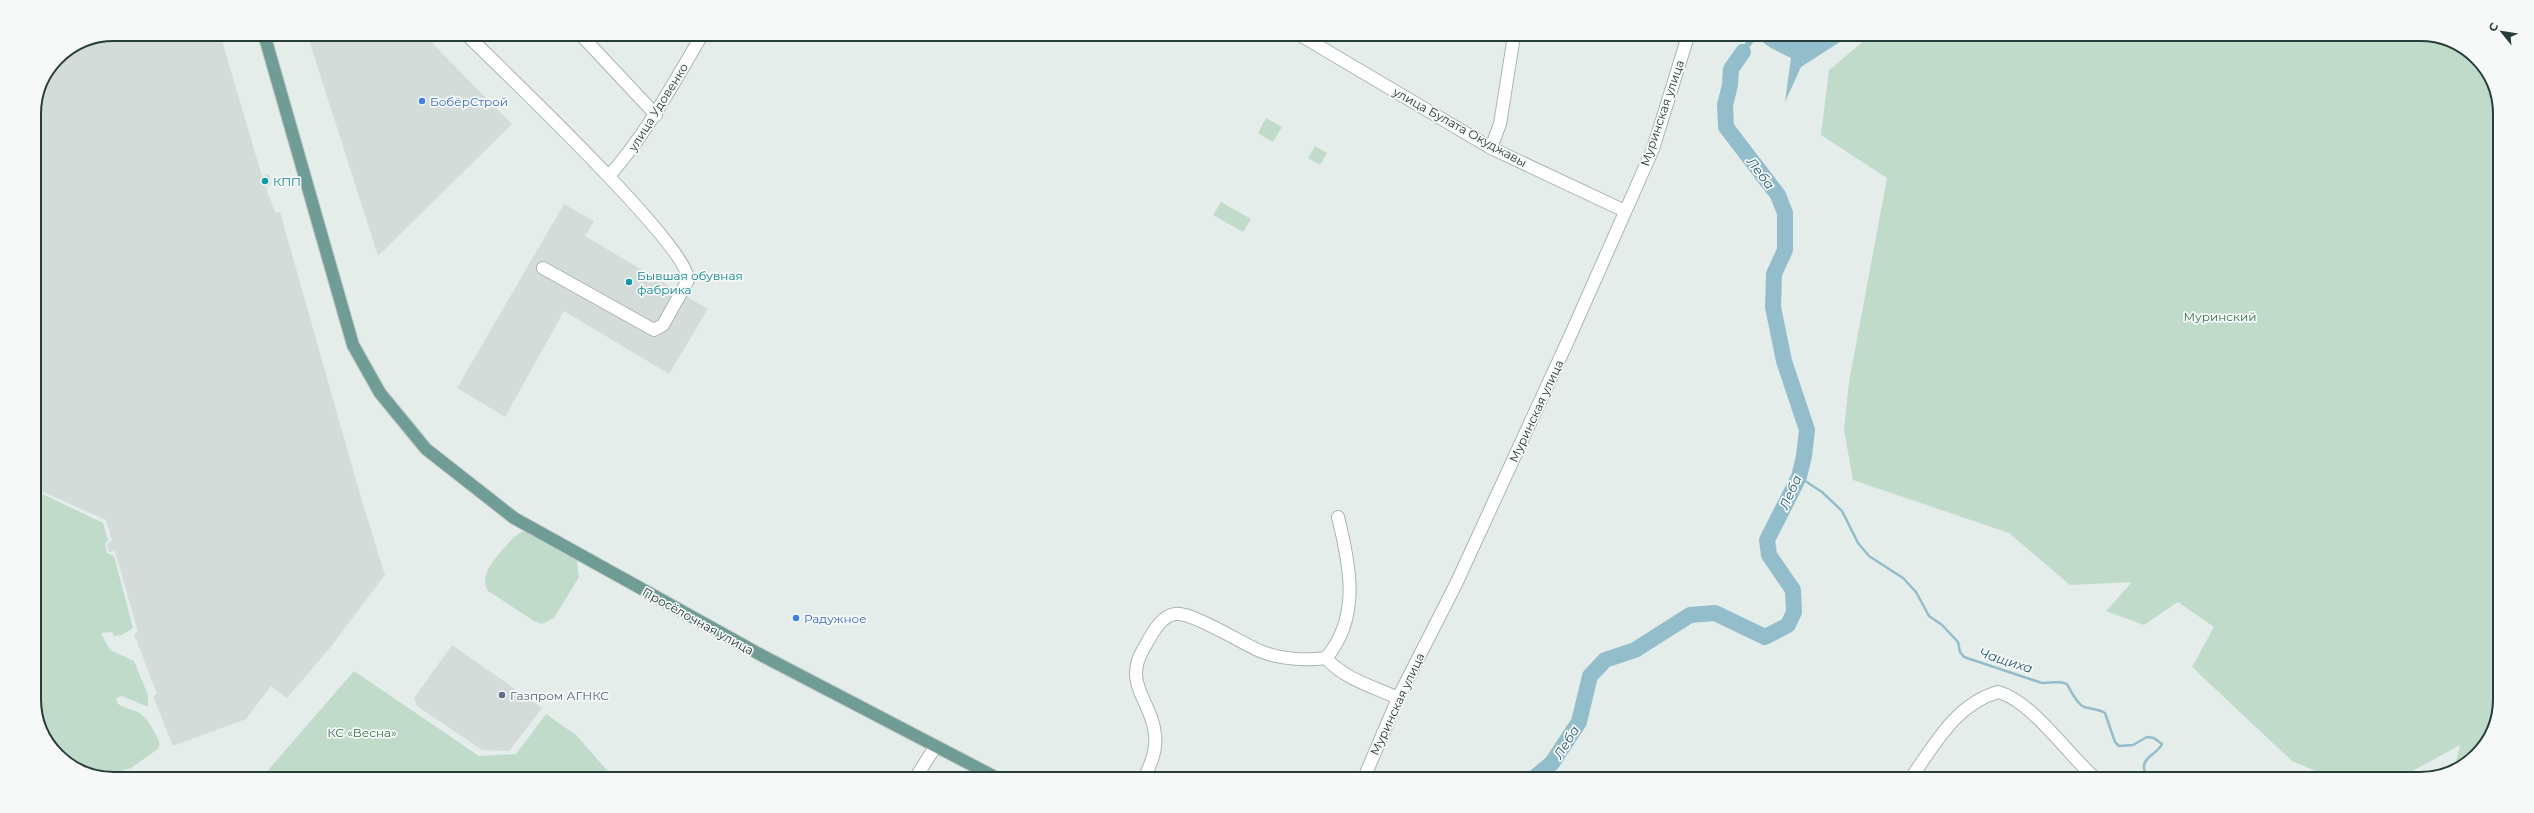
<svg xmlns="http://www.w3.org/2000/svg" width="2534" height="813" viewBox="0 0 2534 813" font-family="Montserrat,sans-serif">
<rect width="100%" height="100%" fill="#e5edea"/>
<path fill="#d4dcd9" d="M114 34H220L262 176 269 174 271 184 267 186V192L276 213 280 212 362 501 385 575 329 649 287 698 271 686 246 719 173 746 153 696 157 694 134 634 138 632 115 551 109 552 107 544 112 541 106 520 34 488V114L40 83 58 57 84 40Z
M307 34H423L512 124 378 256Z
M564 204 594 221 585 236 708 309 669 374 564 311 505 417 457 388Z
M452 645 542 708 509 751 482 750 417 706 414 698Z"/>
<path fill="#c1dbcb" d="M1870 36 2441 37 2483 65 2500 109 2497 720 2469 762 2455 767 2460 745 2398 779H2335L2292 761 2192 667 2214 627 2178 602 2144 625 2106 611 2132 582 2070 585 2009 533 1853 480 1844 430 1849 382 1887 178 1821 135 1829 70Z
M1266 118 1282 127 1273 142 1258 133Z
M1315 146 1327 153 1320 165 1308 158Z
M1221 202 1251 219 1243 232 1213 215Z
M34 490 103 523 108 540 105 543 107 553 114 556 133 628 122 635 114 636 112 632 101 633 110 650 134 661 148 695V707L122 696 116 698 118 704C124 708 131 709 138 712 149 718 155 733 160 744L158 749 131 768 106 776H93L51 748 34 704Z
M521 532H528L577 560 579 577 554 618 542 624 534 621 488 591C485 585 484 581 486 575 488 565 511 538 521 532Z
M354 671 479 756 516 754 546 714 576 735 613 777 263 776Z"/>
<path fill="#94bdcb" d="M1749 36H1849L1801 67 1785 102 1791 58 1771 48 1757 38 1731 69Z"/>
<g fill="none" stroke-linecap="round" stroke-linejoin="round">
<path stroke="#94bdcb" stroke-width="2.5" d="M1799 477 1822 492 1842 511 1858 543 1869 556 1903 578 1916 592 1929 616 1942 625 1958 642 1960 652 1964 657 2042 683 2060 682 2067 684C2071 691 2076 703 2084 707 2091 709 2098 709 2105 713L2115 742 2119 746 2133 745 2147 737 2154 738 2162 744C2158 753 2144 757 2144 766 2143 770 2147 774 2146 779"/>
<path stroke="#94bdcb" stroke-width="16" d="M1534 778 1552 763 1579 722 1590 676 1605 660 1635 650 1690 615 1715 613 1765 637 1788 625 1794 612 1793 590 1769 555 1767 540 1799 477 1804 456 1807 430 1784 361 1773 307 1774 274 1785 250V213L1778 195 1726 127 1725 105 1730 85 1731 69 1743 52"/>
<g stroke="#a8b5b1" stroke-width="14">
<path id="minor" d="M466 34C499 67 690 247 688 280L663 325 654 330 543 268
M581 35 656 115
M1300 35 1491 148 1625 211
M1491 148 1500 124 1514 36
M609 176C647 133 673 84 702 35
M1326 658C1344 679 1374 687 1398 698
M916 777 935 747
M1145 777C1151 763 1157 750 1155 734 1152 701 1122 684 1144 648 1151 636 1160 616 1175 614 1191 611 1243 644 1260 651 1279 659 1306 661 1326 658 1361 617 1350 565 1338 517
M1364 778 1398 698 1456 584 1571 334 1653 149 1688 36
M1911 778C1935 744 1956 704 1998 692 2031 700 2069 756 2096 779"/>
</g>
<g stroke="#c2c9c8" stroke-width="14">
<path id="major" d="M264 34 353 345 380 393 426 449 514 518 761 655 995 777"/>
</g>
<use href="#minor" stroke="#fff" stroke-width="12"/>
<use href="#major" stroke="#6f9d96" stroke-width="12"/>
</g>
<g fill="#3f7fe0" stroke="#f6f9f8" stroke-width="1.5">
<circle cx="422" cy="101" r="4"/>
<circle cx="796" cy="618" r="4"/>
</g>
<g fill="#0f9aa8" stroke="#f6f9f8" stroke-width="1.5">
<circle cx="265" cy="181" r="4"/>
<circle cx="629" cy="282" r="4"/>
</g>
<circle fill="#5c6f8a" stroke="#f6f9f8" stroke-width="1.5" cx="502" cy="695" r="4"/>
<g text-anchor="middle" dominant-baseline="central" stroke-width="3.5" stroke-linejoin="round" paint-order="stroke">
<g font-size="12" fill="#366cbe" stroke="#f6f9f8" text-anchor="start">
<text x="430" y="101">БобёрСтрой</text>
<text x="804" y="618">Радужное</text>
</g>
<g font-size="12" fill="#263d39" stroke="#f6f9f8">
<text transform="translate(658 107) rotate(-58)">улица Удовенко</text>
<text transform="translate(1662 113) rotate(-71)">Муринская улица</text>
<text transform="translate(1460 127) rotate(29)">улица Булата Окуджавы</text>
<text transform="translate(1536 411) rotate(-65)">Муринская улица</text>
<text transform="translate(698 621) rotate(29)">Просёлочная улица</text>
<text transform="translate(1397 704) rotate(-65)">Муринская улица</text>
</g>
<g font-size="12" fill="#0d838f" stroke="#f6f9f8" text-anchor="start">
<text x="273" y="181">КПП</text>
<text x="637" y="275">Бывшая обувная<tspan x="637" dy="14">фабрика</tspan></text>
</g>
<g font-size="12" fill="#356f51" stroke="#f6f9f8">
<text x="2220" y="316">Муринский</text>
<text x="362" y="732">КС «Весна»</text>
</g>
<g font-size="12" fill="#4e5e75" stroke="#f6f9f8" text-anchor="start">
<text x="510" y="695">Газпром АГНКС</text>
</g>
<g font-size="13" font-style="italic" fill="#275e72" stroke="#f6f9f8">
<text transform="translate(1761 173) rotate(53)">Леба</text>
<text transform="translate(1790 492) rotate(-66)">Леба</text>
<text transform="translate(2006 660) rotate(18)">Чащиха</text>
<text transform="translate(1566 742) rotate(-58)">Леба</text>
</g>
</g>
<path d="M0 0H2534V813H0ZM114 41H2420A73 73 0 0 1 2493 114V699A73 73 0 0 1 2420 772H114A73 73 0 0 1 41 699V114A73 73 0 0 1 114 41Z" fill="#f6f9f8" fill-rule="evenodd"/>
<path fill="none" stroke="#263d39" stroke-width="2" d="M114 41H2420A73 73 0 0 1 2493 114V699A73 73 0 0 1 2420 772H114A73 73 0 0 1 41 699V114A73 73 0 0 1 114 41Z"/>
<g transform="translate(2502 32) rotate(300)" stroke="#f6f9f8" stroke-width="3" paint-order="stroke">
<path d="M0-3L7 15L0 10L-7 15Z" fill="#263d39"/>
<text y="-6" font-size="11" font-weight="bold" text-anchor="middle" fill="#263d39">С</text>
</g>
</svg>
